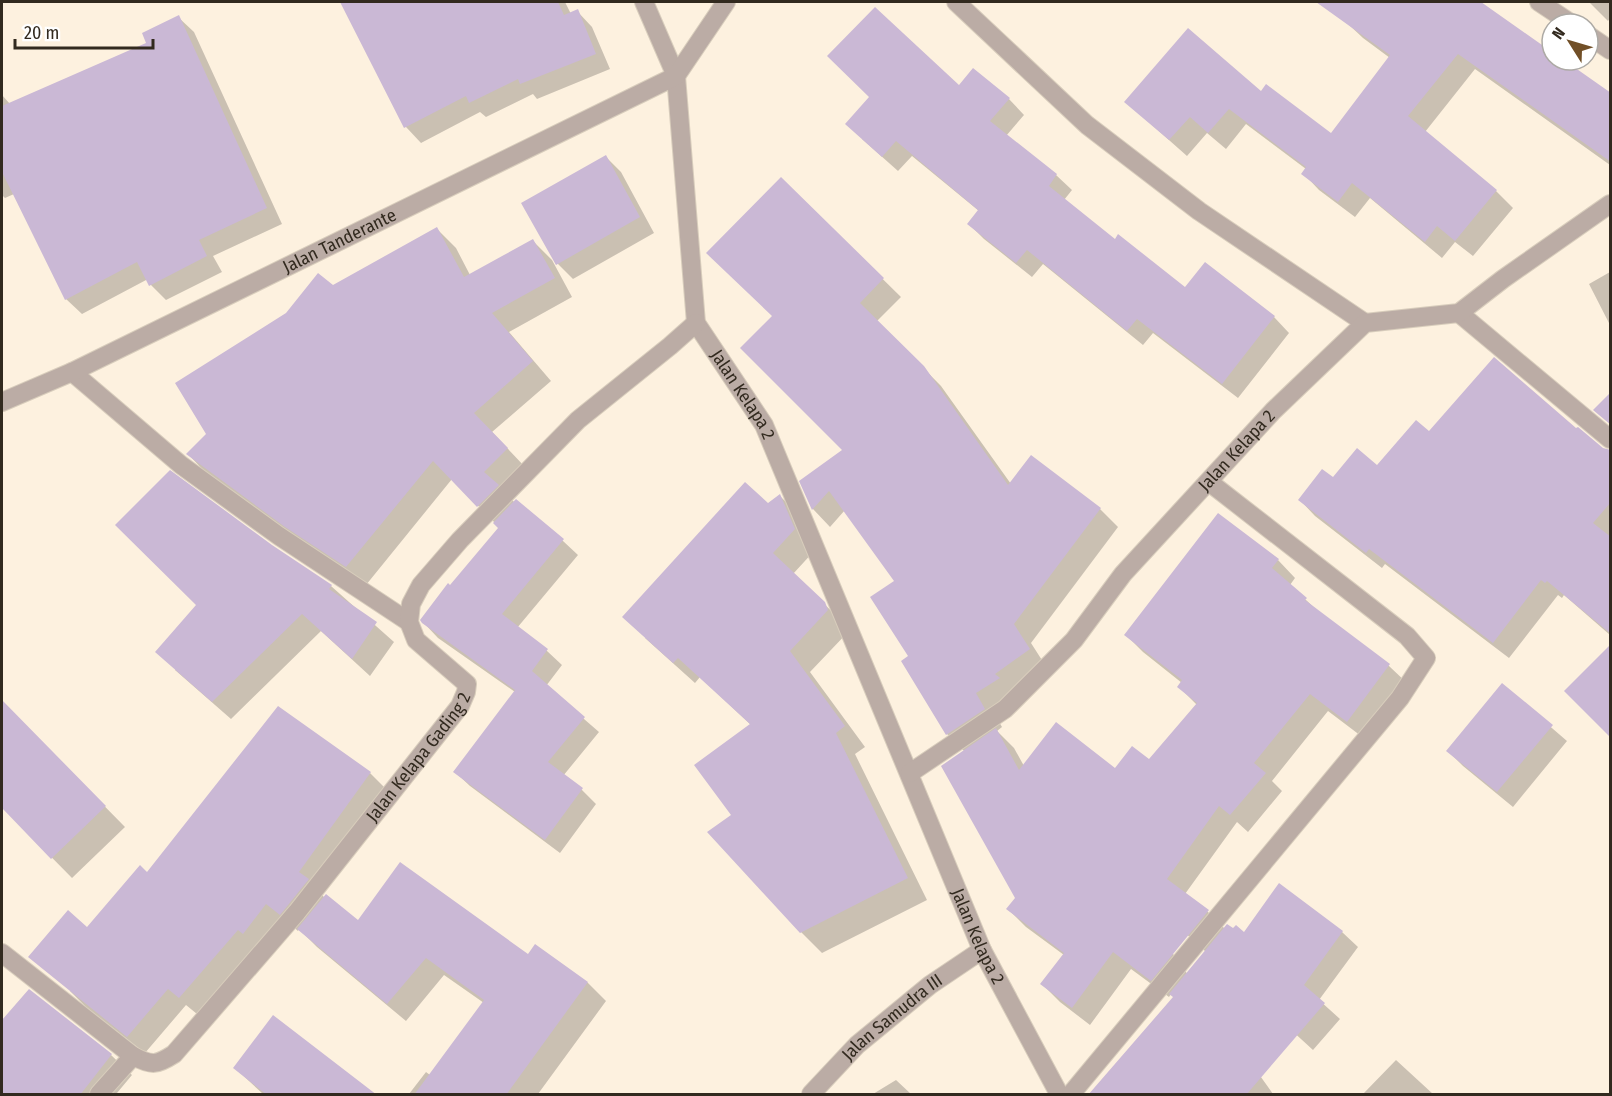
<svg xmlns="http://www.w3.org/2000/svg" width="1612" height="1096" viewBox="0 0 1612 1096" font-family="'Fira Sans Condensed',sans-serif">
<rect width="100%" height="100%" fill="#fdf1df"/>
<path fill="#0003" d="M341 2H565L571 14 577 11 592 27 610 69 537 99 533 94 486 117 480 112 421 143 406 127Z
M1360 2H1479L1552 53V60H1562L1610 95V165L1475 69 1425 132 1496 191 1513 208 1473 256 1455 242 1442 258 1370 198 1355 217 1319 190 1303 173 1306 169 1246 124 1226 149 1207 133 1187 156 1126 102 1261 93 1331 135 1390 58 1363 38 1346 22Z
M1589 2H1610V18L1608 21Z
M178 17 194 32 282 224 213 256 222 272 166 300 151 285 148 279 82 314 66 299 14 194 5 198 2 195V95L10 104 148 43Z
M959 87 1009 99 1024 115 1006 136 1056 175 1072 190 1064 200 1115 241 1186 289 1274 317 1289 333 1238 398 1153 333 1143 345 1043 264 1032 277 984 239 969 224 979 211 912 156 898 171 862 139Z
M606 157 621 172 654 233 573 279 557 263Z
M781 179 901 297 877 321 941 386 1011 484 1031 457 1100 509 1118 527 1031 643 1047 668 993 711 1002 727 997 731 1014 748 1024 766 1116 770 1150 761 1197 705 1179 687 1182 683 1143 652 1126 635 1278 560 1295 578 1290 585 1322 615 1389 666 1407 683 1365 739 1328 711 1272 781 1282 791 1248 832 1237 822 1185 894 1208 912 1225 929 1244 934 1342 932 1358 947 1319 1000 1340 1019 1313 1050 1182 930 1166 944 1273 1094H1090L1175 998 1171 994 1169 997 1131 969 1090 1025 1060 1002 1042 984 1064 955 1026 927 1008 909 1017 898 965 752 947 734 903 661 910 656 896 581 845 510 830 527 813 509 801 481 844 450 774 317Z
M437 229 456 248 470 275 533 241 552 260 572 297 509 332 551 381 492 432 526 468 503 490 515 503 516 501 563 541 578 555 517 628 547 651 562 665 546 686 599 732 563 776 582 790 596 804 560 853 470 786 455 772 515 692 438 638 423 622 500 528 495 523 452 479 366 585 306 545 206 473 188 454 208 434 333 287Z
M1610 272V325L1589 284Z
M1576 430 1602 449 1610 451V635L1564 595 1562 598 1558 595 1509 658 1385 564 1382 568 1315 516 1300 500 1333 480 1377 467 1429 433Z
M780 496 801 517 815 550 793 574 846 625 849 631 810 672 865 747 855 754 927 900 822 953 801 932 751 725 700 677 695 683 645 638 768 505Z
M272 546 331 586 394 642 370 676 321 631 231 719 175 670Z
M1502 685 1567 741 1513 807 1463 766 1448 751Z
M11 711 125 827 72 878 2 807V720Z
M370 773 387 790 316 889 325 898 358 923 528 956 535 946 588 983 606 1001 538 1094H409L426 1072 430 1075 484 1003 444 975 406 1021 317 947 299 929 298 931 284 919 197 1014 186 1005 145 1053 87 1008 70 991 87 929 148 874Z
M25 995 53 1010 111 1055 132 1075 117 1093 118 1094H2V1023Z
M1396 1060 1433 1094H1363Z
M235 1068 375 1094H263Z
M896 1080 911 1094H873Z"/>
<path fill="#cab8d5" d="M340 2H558L564 15 578 9 596 54 520 84 518 79 469 103 466 96 404 128Z
M1316 2H1481L1552 52V60H1564L1611 93V162L1458 54 1408 116 1497 190 1455 241 1437 226 1425 242 1352 183 1338 202 1301 174 1306 167 1229 109 1208 133 1190 117 1169 140 1124 102 1188 28 1261 91 1266 84 1331 133 1390 55Z
M875 7 959 85 973 68 1010 98 990 121 1057 174 1049 186 1115 239 1118 234 1185 287 1205 262 1275 316 1222 384 1137 319 1127 331 1027 250 1016 263 967 224 978 210 896 141 882 157 845 124 869 97 827 56Z
M179 15 267 208 199 240 207 256 149 286 137 262 65 300 2 172V106L146 43 142 33Z
M606 155 640 217 556 265 521 203Z
M781 177 884 278 860 303 924 366 1008 485 1031 455 1101 508 1014 624 1030 649 995 674 1000 678 976 693 985 709 946 735 901 661 908 656 870 597 894 581 829 491 812 510 799 481 842 450 740 348 772 316 706 253Z
M437 227 464 277 533 239 555 278 492 313 533 361 474 413 508 448 484 472 499 485 477 507 433 461 346 567 285 527 186 454 206 434 175 383 286 313 318 273 333 285Z
M1494 357 1576 428 1578 427 1603 448 1611 450V502L1593 523 1611 537V634L1547 581 1545 583 1541 580 1493 643 1369 549 1366 553 1298 500 1322 469 1333 477 1357 448 1377 465 1416 420 1429 431Z
M1611 392V425L1593 410Z
M170 470 272 545 332 585 329 589 377 622 352 659 302 614 212 702 155 652 196 605 115 525Z
M745 482 768 503 780 494 795 529 773 553 825 602 828 610 790 651 845 726 836 733 908 878 800 933 707 832 731 815 694 765 750 724 678 658 673 663 622 617Z
M516 499 564 539 502 614 548 649 532 671 585 717 548 762 583 788 545 840 453 772 515 690 422 623 420 620 448 583 450 585 498 528 493 523Z
M1218 513 1279 559 1272 568 1307 598 1305 600 1390 664 1347 722 1310 694 1254 763 1266 773 1230 815 1219 806 1167 879 1209 910 1151 981 1113 952 1072 1008 1040 984 1064 953 1006 909 1015 898 941 766 996 728 1019 770 1056 722 1115 768 1132 746 1149 759 1197 703 1177 687 1182 680 1124 635Z
M1611 644V738L1564 691Z
M1502 683 1553 725 1497 792 1446 751Z
M2 700 106 806 51 859 2 808Z
M278 706 371 772 299 872 309 879 280 915 266 904 243 934 238 930 179 998 168 989 127 1037 28 957 68 910 87 927 140 865 147 872Z
M400 862 528 954 535 944 588 982 506 1095H414L484 1000 426 958 387 1004 297 929 326 894 358 920Z
M1279 883 1343 931 1304 985 1325 1003 1246 1095H1088L1173 997 1169 994 1227 924 1233 928 1236 925 1244 932Z
M29 989 112 1054 80 1095H2V1020Z
M273 1015 377 1095H267L233 1068Z"/>
<g fill="none" stroke-linecap="round" stroke-linejoin="round">
<g stroke="#d8cdbc" stroke-width="20">
<g id="minor">
<path id="s1" d="M644 2 676 76 696 323 764 425 982 950 1059 1094"/>
<path d="M956 2 1087 125 1199 211 1365 323"/>
<path d="M1539 2 1572 24"/>
<path d="M1588 35 1610 50"/>
<path d="M1459 313 1610 439"/>
<path d="M72 372 181 465 279 536 409 622"/>
<path id="s2" d="M2 402 72 372 676 76 726 2"/>
<path id="s3" d="M910 773 1005 709 1074 640 1123 574 1273 411 1365 323 1459 313 1503 279 1610 204"/>
<path id="s4" d="M2 953 133 1056C152 1066 157 1065 174 1054L297 912 460 706 466 692 467 684 416 640 409 622 411 604 421 585 460 540 578 420 670 346 696 323"/>
<path d="M99 1094 133 1056"/>
<path id="s5" d="M811 1094 857 1045 930 985 982 950"/>
<path d="M1071 1094 1400 698 1426 658 1407 636 1209 482"/>
</g>
</g>
<use href="#minor" stroke="#bbaca5" stroke-width="18"/>
</g>
<g text-anchor="middle" dominant-baseline="central" stroke-width="5" stroke-linejoin="round" paint-order="stroke">
<g font-size="18" fill="#322a1f" stroke="#fff">
<text stroke="none"><textPath href="#s2" startOffset="374">Jalan Tanderante</textPath></text>
<text stroke="none"><textPath href="#s1" startOffset="414">Jalan Kelapa 2</textPath></text>
<text stroke="none"><textPath href="#s3" startOffset="462">Jalan Kelapa 2</textPath></text>
<text stroke="none"><textPath href="#s4" startOffset="596">Jalan Kelapa Gading 2</textPath></text>
<text stroke="none"><textPath href="#s1" startOffset="1005">Jalan Kelapa 2</textPath></text>
<text stroke="none"><textPath href="#s5" startOffset="112">Jalan Samudra III</textPath></text>
</g>
</g>
<rect width="1612" height="1096" fill="none" stroke="#322a1f" stroke-width="6"/>
<g transform="translate(1570 42) rotate(307)"><circle r="28" fill="#ffffff" stroke="#adaaa5" stroke-width="1.5"/>
<path d="M0-4.5L10 22L0 15L-10 22Z" fill="#714f27"/>
<text y="-9" font-size="16" font-weight="bold" text-anchor="middle" fill="#322a1f">N</text>
</g>
<path d="M15 39v9h138v-9" fill="none" stroke="#322a1f" stroke-width="3"/>
<text x="24" y="39" font-size="18" fill="#322a1f" stroke="#ffffff" stroke-width="4.5" paint-order="stroke">20 m</text>
</svg>
